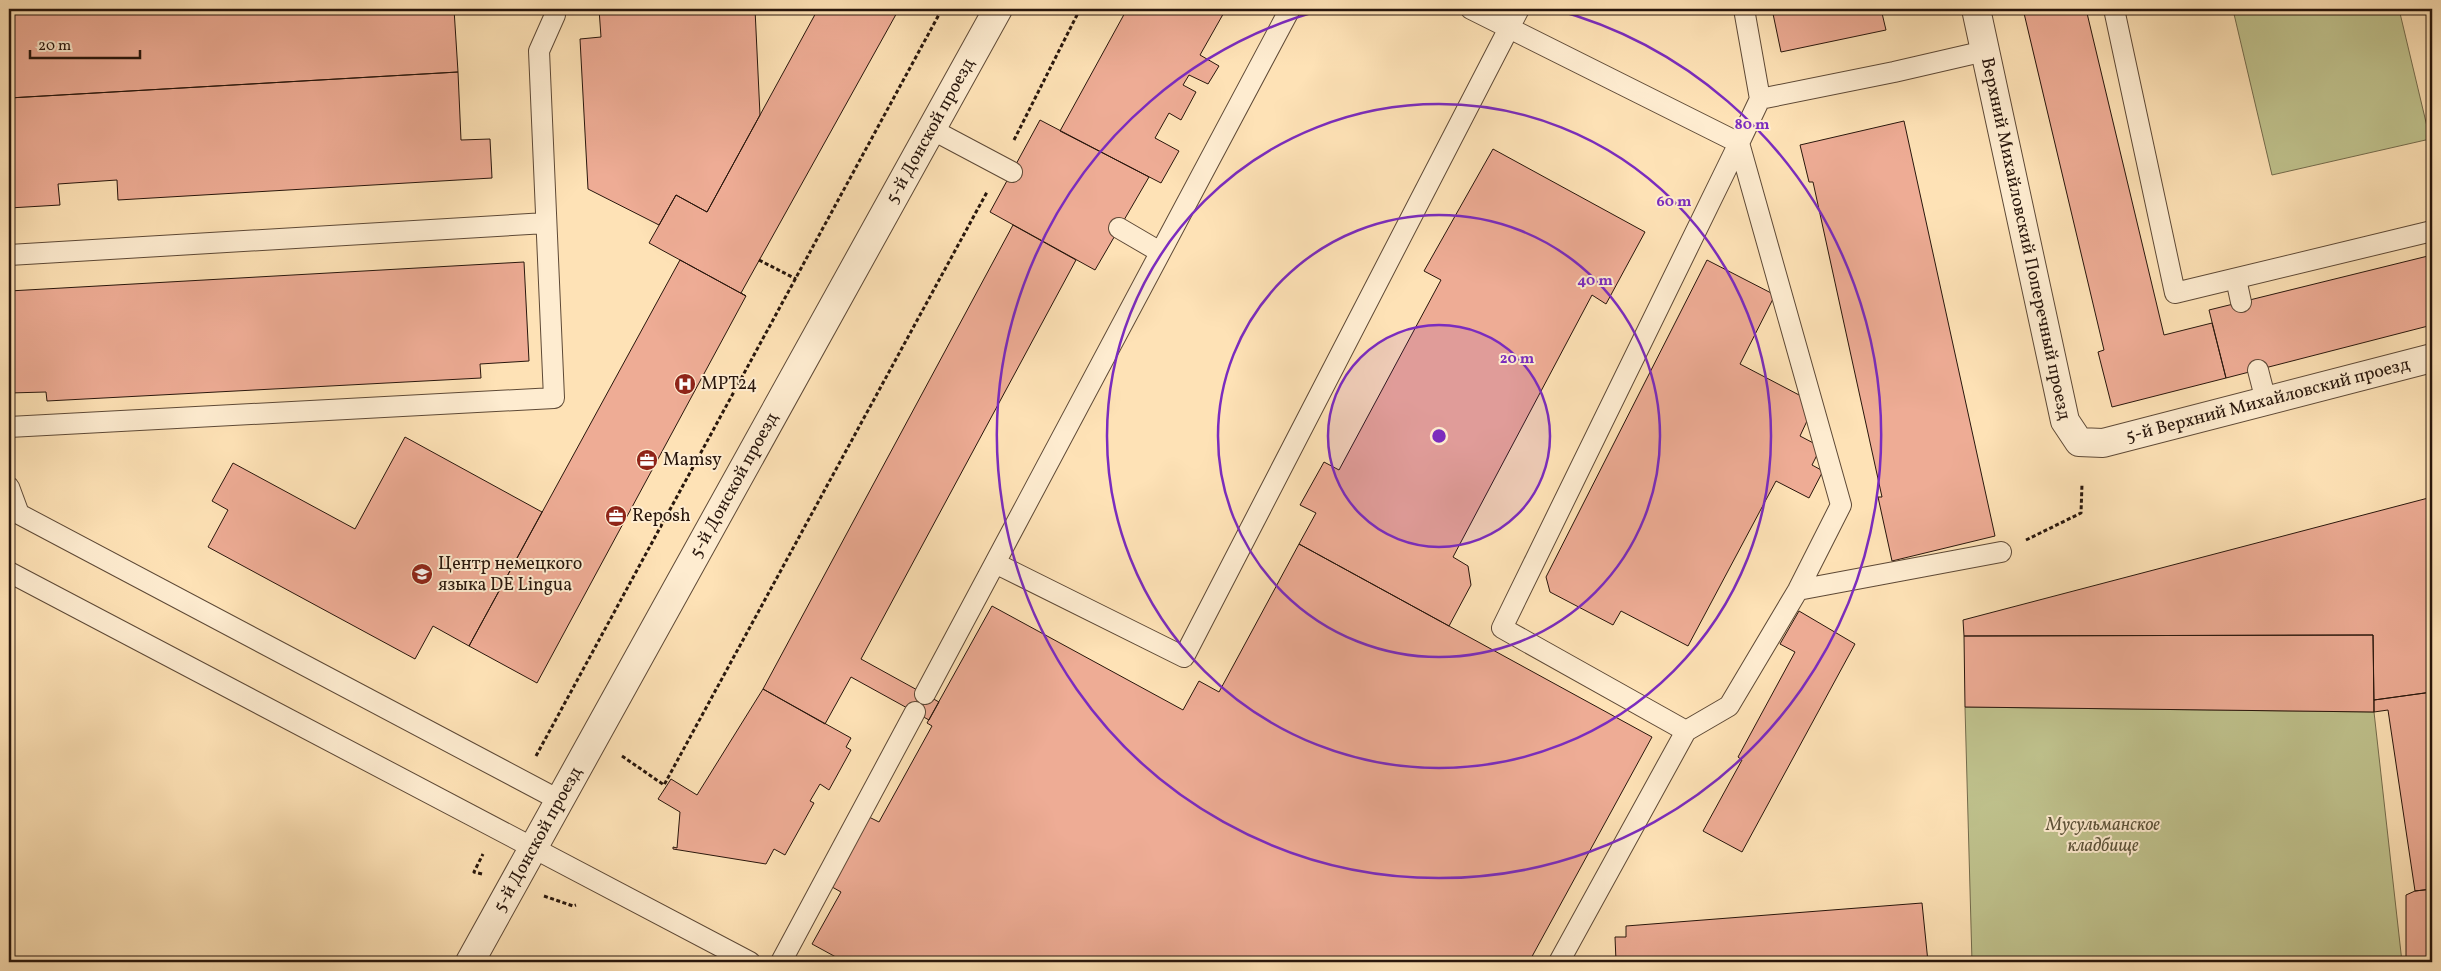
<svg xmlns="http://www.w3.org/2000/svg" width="2441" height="971" viewBox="0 0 2441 971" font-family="Vollkorn,serif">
<rect width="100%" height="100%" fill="#fee2b6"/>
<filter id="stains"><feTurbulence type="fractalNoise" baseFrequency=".004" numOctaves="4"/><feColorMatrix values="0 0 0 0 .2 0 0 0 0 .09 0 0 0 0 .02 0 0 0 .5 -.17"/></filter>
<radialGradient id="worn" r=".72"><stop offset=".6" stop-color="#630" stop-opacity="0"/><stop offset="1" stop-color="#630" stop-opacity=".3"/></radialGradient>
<path fill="#c0c38e" stroke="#746c4d" d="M2257 9H2399L2430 139 2272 175 2234 14Z
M1965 707 2374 712 2402 962H1972Z"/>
<path fill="#eeac95" stroke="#28160c" d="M9 9H454L458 72 9 98Z
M599 9H755L760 115 707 212 676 195 659 225 588 189 580 39 601 37Z
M818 9H899L741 293 746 296 649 243 676 195 707 212Z
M1127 9H1226L1200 55 1219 66 1208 84 1189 75 1183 85 1196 92 1181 120 1169 113 1155 138 1179 151 1161 183 1060 131Z
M1772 9H1881L1886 30 1781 52Z
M2023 9H2086L2164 335 2212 323 2226 378 2112 407 2098 352 2104 350Z
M458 72 461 140 490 139 492 178 118 200 117 180 58 184 60 205 9 208V98Z
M1040 120 1149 177 1095 270 990 212Z
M1904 121 1995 536 1892 561 1878 497H1882L1813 182H1809L1800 145Z
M1493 149 1645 232 1606 304 1592 295 1453 557 1468 566 1471 585 1449 626 1299 544 1316 513 1300 505 1324 462 1339 470 1441 280 1424 271Z
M1013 225 1076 260 861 659 939 702 929 720 851 677 825 724 763 689Z
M2432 255V325L2226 378 2209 310Z
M680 260 746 296 537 683 469 646Z
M1707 260 1775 295 1740 364 1801 396 1807 421 1800 436 1821 447 1812 465 1823 471 1809 498 1776 481 1688 646 1621 611 1613 625 1550 592 1546 577Z
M524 262 529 361 480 364 481 378 47 401 46 392 9 393V291Z
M405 437 542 512 469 646 433 626 415 659 208 547 228 510 212 501 233 463 355 529Z
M2432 497V600L2428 601 2432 621V692L2374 700 2373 635 1964 636 1963 620Z
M1299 544 1652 737 1529 962H845L812 944 841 892 825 883 863 814 879 822 932 726 927 723 992 606 1183 710 1199 681 1219 692Z
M1799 611 1855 644 1742 852 1703 831 1742 760 1738 757 1795 652 1780 644Z
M2373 635 2374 712 1965 707 1964 636Z
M763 689 851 738 846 747 851 750 829 790 820 784 810 801 814 803 785 855 774 849 766 864 673 849V847L677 848 680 812 658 799 671 779 697 795Z
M2432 692V889L2415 891 2388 710 2374 712V700Z
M2432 889V962H2406V895L2415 891Z
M1922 903 1928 962 1616 961 1615 937H1626V926Z"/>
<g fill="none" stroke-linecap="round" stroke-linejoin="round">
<g stroke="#5e4936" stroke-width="22">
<path id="lane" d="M1471 9 1509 28 1519 9
M1744 9 1760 99
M2114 9 2175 293 2432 231
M931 129 1012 172
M1119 228 1160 252
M9 255 546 223
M2236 279 2241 302
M2258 370 2266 401
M9 427 554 398 539 51 555 15V9
M9 487 19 514 559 800
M995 563 1290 9
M9 572 750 962
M1798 590 2001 552
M925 694 995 563 1184 657 1509 28 1739 143 1502 628 1686 731 1559 962
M1686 731 1729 706 1798 590 1841 505 1739 143 1760 99 1894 72 1985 51
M781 962 915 712"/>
</g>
<g stroke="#5e4936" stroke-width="30">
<g id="street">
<path id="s1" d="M1976 9 2065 421 2079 442 2103 443 2432 358"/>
<path id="s2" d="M470 962 998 9"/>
</g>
</g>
<path stroke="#28160c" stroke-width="3" stroke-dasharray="4 2.5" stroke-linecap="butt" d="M1014 140 1080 9
M759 260 796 279
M2026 540 2081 513 2082 484
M536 756 942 9
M622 756 664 785 987 192
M482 874 474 872 483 854
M544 896 573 906 576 905"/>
<use href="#lane" stroke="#feecd0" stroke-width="20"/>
<use href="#street" stroke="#feecd0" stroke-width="28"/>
</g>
<circle cx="1439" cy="436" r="111" fill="#7b2cbf" fill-opacity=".12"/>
<g fill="none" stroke="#7b2cbf" stroke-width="2.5">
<circle cx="1439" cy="436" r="111"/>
<circle cx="1439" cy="436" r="221"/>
<circle cx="1439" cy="436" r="332"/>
<path d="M1553 9A442 442 0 1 1 1325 9"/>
</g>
<defs>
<g id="hospital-disc" transform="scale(1.125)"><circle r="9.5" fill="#8f2418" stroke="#feecd0"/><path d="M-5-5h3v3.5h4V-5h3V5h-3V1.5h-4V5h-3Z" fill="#fff"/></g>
<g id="office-disc" transform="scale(1.125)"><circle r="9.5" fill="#8f2418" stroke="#feecd0"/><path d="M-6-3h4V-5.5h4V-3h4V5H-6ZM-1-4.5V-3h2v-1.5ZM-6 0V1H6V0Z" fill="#fff"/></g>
<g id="school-disc" transform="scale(1.125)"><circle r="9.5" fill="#8f2418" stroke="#feecd0"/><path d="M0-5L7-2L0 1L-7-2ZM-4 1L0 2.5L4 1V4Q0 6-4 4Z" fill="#fff"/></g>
</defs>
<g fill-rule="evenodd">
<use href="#hospital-disc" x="685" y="384"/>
<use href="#office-disc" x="647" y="460"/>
<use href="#office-disc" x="616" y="516"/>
<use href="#school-disc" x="422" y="574"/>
</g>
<g text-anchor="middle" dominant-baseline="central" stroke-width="4" stroke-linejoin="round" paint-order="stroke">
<g font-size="18" fill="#28160c" stroke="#feecd0">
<text stroke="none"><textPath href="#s2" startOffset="950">5-й Донской проезд</textPath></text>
<text stroke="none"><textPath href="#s1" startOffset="235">Верхний Михайловский Поперечный проезд</textPath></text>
<text stroke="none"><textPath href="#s1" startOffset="641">5-й Верхний Михайловский проезд</textPath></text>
<text stroke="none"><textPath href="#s2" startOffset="545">5-й Донской проезд</textPath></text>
<text stroke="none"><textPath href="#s2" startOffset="140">5-й Донской проезд</textPath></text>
</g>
<g font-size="18" fill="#28160c" stroke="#feecd0" text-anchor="start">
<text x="701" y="384">МРТ24</text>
<text x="663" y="460">Mamsy</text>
<text x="632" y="516">Reposh</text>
<text x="438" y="564">Центр немецкого<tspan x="438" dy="21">языка DE Lingua</tspan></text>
</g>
<g font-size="18" font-style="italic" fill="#5d533a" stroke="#feecd0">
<text x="2103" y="825">Мусульманское<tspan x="2103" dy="21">кладбище</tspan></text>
</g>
</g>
<circle cx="1439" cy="436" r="8" fill="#7b2cbf" stroke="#feecd0" stroke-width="2.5"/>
<g font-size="15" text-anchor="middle" font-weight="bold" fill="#7b2cbf" stroke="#feecd0" stroke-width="4" stroke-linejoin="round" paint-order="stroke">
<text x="1752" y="129">80 m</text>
<text x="1674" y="206">60 m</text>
<text x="1595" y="285">40 m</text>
<text x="1517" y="363">20 m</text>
</g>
<rect width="2441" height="971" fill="none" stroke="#fee2b6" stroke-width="30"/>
<rect x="10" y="10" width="2421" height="951" fill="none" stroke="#28160c" stroke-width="2.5"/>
<rect x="15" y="15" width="2411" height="941" fill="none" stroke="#28160c"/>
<path d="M30 50v8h110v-8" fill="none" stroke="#28160c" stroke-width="2.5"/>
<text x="38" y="50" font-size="15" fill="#28160c" stroke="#feecd0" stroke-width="4" paint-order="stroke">20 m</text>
<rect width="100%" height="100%" filter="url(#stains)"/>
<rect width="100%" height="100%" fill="url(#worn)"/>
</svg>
